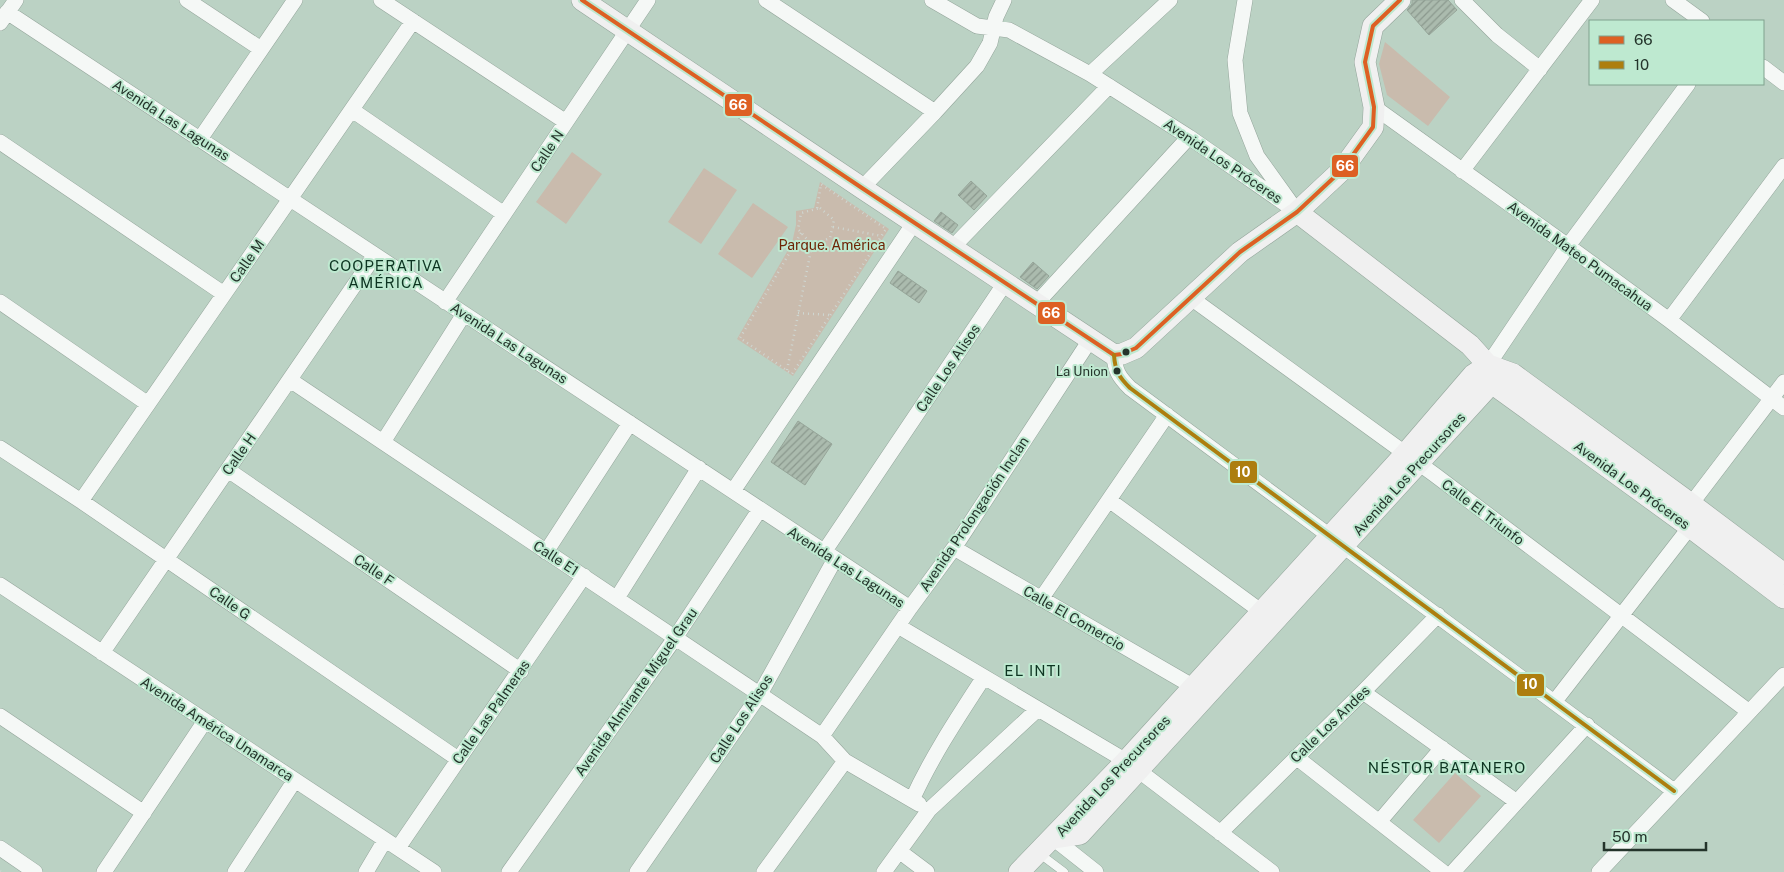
<svg xmlns="http://www.w3.org/2000/svg" width="1784" height="872" viewBox="0 0 1784 872" font-family="'Public Sans',sans-serif">
<defs>
<pattern id="building-hatch" width="6" height="6" patternUnits="userSpaceOnUse" patternTransform="scale(1.25)"><rect width="6" height="6" fill="#abbbae"/><path d="M-1 1l2-2M0 6l6-6M5 7l2-2" fill="none" stroke="#8b998e"/></pattern>
</defs>
<rect width="100%" height="100%" fill="#bbd2c4"/>
<path fill="#c9bbad" d="M1385 42 1450 97 1428 126 1387 95 1379 64Z
M572 152 602 174 566 224 536 202Z
M704 168 737 190 701 244 668 222Z
M820 182 889 229 793 376 737 339 792 243 796 225V211L814 208Z
M753 203 788 227 752 278 718 254Z
M1455 773 1481 796 1439 843 1413 820Z"/>
<path fill="url(#building-hatch)" stroke="#96a599" d="M1412 0H1448L1457 10 1429 35 1407 10 1412 4Z
M971 181 987 196 974 210 958 195Z
M941 212 958 225 952 233 934 221Z
M1033 262 1049 276 1037 289 1020 277Z
M898 271 927 291 919 303 890 283Z
M798 421 832 444 805 485 771 462Z"/>
<g fill="none" stroke-linecap="round" stroke-linejoin="round">
<g stroke="#94a59b" stroke-width="9">
<path id="lane" d="M1040 854 1064 872"/>
</g>
<g stroke="#94a59b" stroke-width="16">
<path id="street" d="M187 0 261 49
M381 0 566 122
M766 0 935 112
M932 0 977 26 1009 30 1090 74 1189 137 1297 212
M1245 0 1235 60 1240 113 1257 156 1290 202
M1462 0 1497 35 1540 69
M1673 0 1702 21
M7 12 910 608
M0 23 16 0
M1763 67 1784 83
M1090 74 1170 0
M1374 107 1568 246 1669 320 1784 408
M352 110 504 214
M200 139 295 0
M0 142 224 294
M1462 171 1592 0
M862 188 935 112 977 66 990 43 996 17 1004 0
M952 248 1109 86
M1191 298 1435 475 1748 711
M0 302 148 404
M445 302 648 0
M1036 304 1189 137
M1669 320 1784 166
M1114 355C1115 371 1119 377 1130 388L1674 791
M1488 365 1568 246 1688 84
M290 380 822 736 845 761 764 872
M383 442 464 314
M0 448 81 501 458 759
M228 470 521 671
M733 491 914 223
M1109 500 1262 612
M81 501 413 21
M1691 504 1784 382
M954 548 1194 687
M546 552 630 423
M824 552 1005 283
M0 585 434 872
M617 598 699 468
M1041 599 1167 415
M898 626 1126 761 1272 872
M102 653 375 255
M1363 692 1517 802
M1555 701 1690 527
M0 716 144 813
M822 736 910 608 954 548 1090 340
M1296 757 1443 872
M845 761 919 804
M912 800C932 756 958 717 984 677
M1379 822 1442 748
M1220 833 1363 692 1438 615
M1053 838 1096 872
M0 848 35 872
M398 848 584 576
M899 851 927 872
M104 872 205 721
M235 872 295 780
M366 872 385 840
M509 872 675 638 760 509
M637 872 760 694 835 559
M884 872 929 810 1038 709
M1453 872 1587 725
M1599 872 1784 675"/>
</g>
<g stroke="#94a59b" stroke-width="22">
<path id="secondary" d="M582 0 862 188 1114 355 1122 354 1136 348 1240 252 1297 212 1342 170 1373 127 1374 107 1365 62 1373 26 1400 0
M1297 212 1470 345 1488 365 1500 389 1690 527 1784 598
M1488 365 1513 374 1691 504 1784 574
M1053 838 1080 834 1488 387V365
M1019 872 1126 761 1405 454 1473 375 1488 365"/>
</g>
<path stroke="#cfd7d2" stroke-width="2.5" stroke-dasharray="1 4" stroke-linecap="butt" d="M820 208 834 220 830 238 812 245 798 229 801 213Z
M833 227 882 236
M801 233 740 338 792 374 886 229 821 184 817 209
M798 313 829 315
M787 370 812 245
M0 871 1 872"/>
<use href="#lane" stroke="#f5f8f6" stroke-width="8"/>
<use href="#street" stroke="#f5f8f6" stroke-width="15"/>
<use href="#secondary" stroke="#f0f0f0" stroke-width="21"/>
<g stroke="#bee9d0" stroke-width="8">
<path id="bus-1" d="M582 0 862 188 1114 355 1122 354 1136 348 1240 252 1297 212 1342 170 1373 127 1374 107 1365 62 1373 26 1400 0"/>
</g>
<g stroke="#bee9d0" stroke-width="8">
<path id="bus-2" d="M1114 355C1115 371 1119 377 1130 388L1674 791"/>
</g>
<use href="#bus-1" stroke="#dd6023" stroke-width="4"/>
<use href="#bus-2" stroke="#ad7e0f" stroke-width="4"/>
</g>
<g fill="#24342b" stroke="#bee9d0" stroke-width="2">
<circle cx="1126" cy="352" r="4.5"/>
<circle cx="1117" cy="371" r="4.5"/>
</g>
<g text-anchor="middle" dominant-baseline="central" stroke-width="4" stroke-linejoin="round" paint-order="stroke">
<g font-size="13" fill="#24342b" stroke="#bee9d0" text-anchor="end">
<text x="1108" y="371">La Union</text>
</g>
<g font-size="14" fill="#24342b" stroke="#bee9d0">
<text transform="translate(171 120) rotate(33)">Avenida Las Lagunas</text>
<text transform="translate(547 151) rotate(-56)">Calle N</text>
<text transform="translate(1223 161) rotate(34)">Avenida Los Próceres</text>
<text transform="translate(1580 256) rotate(36)">Avenida Mateo Pumacahua</text>
<text transform="translate(247 261) rotate(-55)">Calle M</text>
<text transform="translate(509 343) rotate(33)">Avenida Las Lagunas</text>
<text transform="translate(948 368) rotate(-56)">Calle Los Alisos</text>
<text transform="translate(239 454) rotate(-55)">Calle H</text>
<text transform="translate(1409 474) rotate(-48)">Avenida Los Precursores</text>
<text transform="translate(1632 485) rotate(36)">Avenida Los Próceres</text>
<text transform="translate(1483 512) rotate(37)">Calle El Triunfo</text>
<text transform="translate(974 514) rotate(-56)">Avenida Prolongación Inclan</text>
<text transform="translate(556 558) rotate(33)">Calle E1</text>
<text transform="translate(846 567) rotate(33)">Avenida Las Lagunas</text>
<text transform="translate(374 570) rotate(34)">Calle F</text>
<text transform="translate(230 603) rotate(35)">Calle G</text>
<text transform="translate(1074 618) rotate(30)">Calle El Comercio</text>
<text transform="translate(636 692) rotate(-55)">Avenida Almirante Miguel Grau</text>
<text transform="translate(491 712) rotate(-55)">Calle Las Palmeras</text>
<text transform="translate(741 719) rotate(-57)">Calle Los Alisos</text>
<text transform="translate(1330 724) rotate(-44)">Calle Los Andes</text>
<text transform="translate(217 729) rotate(33)">Avenida América Unamarca</text>
<text transform="translate(1113 776) rotate(-47)">Avenida Los Precursores</text>
</g>
<g font-size="14" fill="#6e2405" stroke="#bee9d0">
<text x="832" y="245">Parque. América</text>
</g>
<g font-size="15" letter-spacing="1" fill="#0d3421" stroke="#bee9d0">
<text x="386" y="265">COOPERATIVA<tspan x="386" dy="17">AMÉRICA</tspan></text>
<text x="1033" y="670">EL INTI</text>
<text x="1447" y="767">NÉSTOR BATANERO</text>
</g>
</g>
<g stroke="#bee9d0" stroke-width="2">
<rect x="724" y="93" width="29" height="24" rx="5" fill="#dd6023"/>
<rect x="1331" y="154" width="28" height="24" rx="5" fill="#dd6023"/>
<rect x="1037" y="301" width="29" height="24" rx="5" fill="#dd6023"/>
<rect x="1229" y="460" width="29" height="24" rx="5" fill="#ad7e0f"/>
<rect x="1516" y="673" width="29" height="24" rx="5" fill="#ad7e0f"/>
</g>
<g font-size="14" text-anchor="middle" font-weight="bold" fill="#fff">
<text x="738" y="110">66</text>
<text x="1345" y="171">66</text>
<text x="1051" y="318">66</text>
<text x="1243" y="477">10</text>
<text x="1530" y="689">10</text>
</g>
<rect x="1589" y="20" width="175" height="65" fill="#bee9d0" stroke="#80a18e"/>
<rect x="1599" y="36" width="25" height="8" fill="#dd6023" stroke="#80a18e"/>
<text x="1634" y="45" font-size="15" fill="#24342b">66</text>
<rect x="1599" y="61" width="25" height="8" fill="#ad7e0f" stroke="#80a18e"/>
<text x="1634" y="70" font-size="15" fill="#24342b">10</text>
<path d="M1604 842v8h102v-8" fill="none" stroke="#24342b" stroke-width="2.5"/>
<text x="1612" y="842" font-size="15" fill="#24342b" stroke="#bee9d0" stroke-width="4" paint-order="stroke">50 m</text>
</svg>
